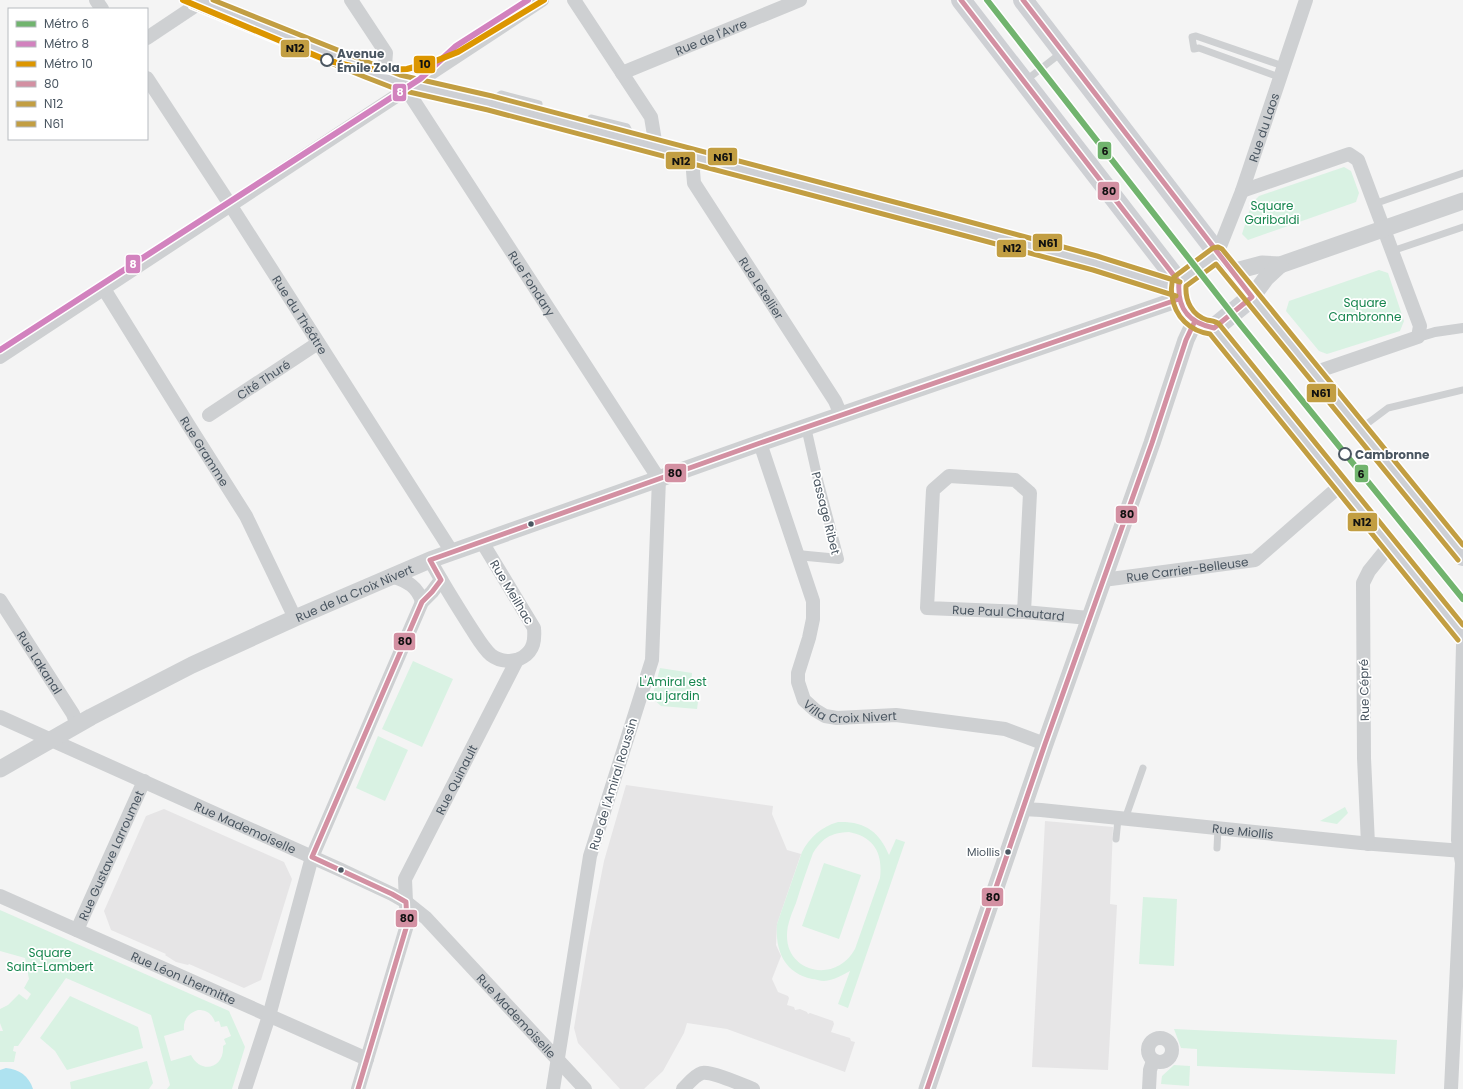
<svg xmlns="http://www.w3.org/2000/svg" width="1463" height="1089" viewBox="0 0 1463 1089" font-family="Poppins,sans-serif">
<rect width="100%" height="100%" fill="#f4f4f4"/>
<path fill="#e6e5e6" d="M626 785 773 806 772 814 787 850 801 854 777 924 776 945 781 956 772 979 778 992 788 996 789 998 787 1005 794 1007 795 1010 800 1009 807 1012 808 1014 810 1013 833 1021 834 1024 831 1032 850 1038 851 1041 855 1042 845 1072 727 1029 687 1023 684 1033 663 1071 644 1089H620L578 1043 574 1028 588 943 604 861Z
M164 809 284 862 292 879 261 980 244 988 189 964 188 965 176 962 165 955 166 954 111 930 104 911 146 816Z
M1045 821 1113 827 1110 904 1117 905 1108 1070 1032 1067Z"/>
<path fill="#d9f2e3" fill-rule="evenodd" d="M1344 167 1351 171 1359 193 1356 202 1248 240 1242 234 1252 203 1259 196Z
M1379 270 1388 273 1404 321 1400 331 1327 354 1319 351 1286 311 1289 301Z
M413 661 453 679 422 747 382 729Z
M660 668 692 673 690 694 699 695 697 709 661 706 652 698Z
M378 736 408 750 385 801 356 788Z
M1345 807 1348 813 1337 824 1320 821Z
M838 822C864 821 879 831 889 855L896 839 905 842 848 1008 838 1004 850 971C841 976 834 980 824 981 820 981 815 979 812 979 784 973 775 950 777 924L802 852C810 837 821 827 838 822ZM849 832C874 837 883 853 880 878L855 949C836 984 786 973 787 935 787 924 792 913 796 903 801 886 807 870 813 853 823 838 830 833 849 832Z
M824 863 861 875 839 939 802 926Z
M1143 897 1177 899 1174 966 1139 964Z
M0 910 229 1011 245 1047 232 1089H167L170 1085 151 1015 66 978 18 1046H14L13 1051 16 1052 14 1062H0V1031H3L0 1023V1009L8 1005 19 994 27 1000 31 994 24 988 29 979 25 958 0 951ZM198 1010C207 1010 212 1014 215 1022L219 1021 221 1027 227 1026 231 1036 224 1039 226 1044 223 1046C225 1068 201 1075 191 1055L171 1061 164 1036 184 1030C183 1020 188 1013 198 1010Z
M70 996 138 1027 143 1048 67 1070 55 1051 40 1038Z
M1174 1029 1397 1040 1395 1074 1197 1066V1049L1181 1048Z
M147 1061 153 1083 149 1089H71L70 1082Z
M1174 1065 1190 1066 1189 1086 1161 1084 1162 1076Z"/>
<path fill="#aee2f0" d="M6 1068C19 1069 29 1076 33 1089H0V1070Z"/>
<g fill="none" stroke-linecap="round" stroke-linejoin="round">
<path stroke="#ced0d2" stroke-width="7" d="M1279 77 1199 48 1194 49 1192 37 1196 36 1283 66
M1025 81 1061 53
M493 100 501 94 539 104
M591 118 627 127 632 137
M1374 204 1463 173
M1392 251 1463 227
M1360 429 1388 408 1463 390
M1125 819 1143 768
M1116 839 1118 819
M1217 848 1218 829"/>
<path stroke="#ced0d2" stroke-width="10" d="M1418 337 1435 332 1463 328
M797 555 839 559 818 480 806 427"/>
<g stroke="#ced0d2" stroke-width="14">
<path d="M96 0 102 9"/>
<path d="M351 0 386 53 384 77"/>
<path d="M574 0 651 117 656 147"/>
<path d="M147 38 204 0"/>
<path id="s1" d="M622 73 800 0"/>
<path id="s2" d="M147 78 231 206 452 552"/>
<path id="s3" d="M415 85 412 98 659 479 652 660 590 856 553 1089"/>
<path id="s4" d="M695 158 693 171 694 183 835 401 841 415"/>
<path d="M1242 191 1349 154 1358 160 1420 326 1418 337 1313 373"/>
<path id="s5" d="M1217 254 1242 191 1306 0"/>
<path id="s6" d="M104 289 189 426 246 516 295 618"/>
<path d="M0 357 542 0"/>
<path id="s7" d="M209 415 318 343"/>
<path id="s8" d="M760 443 813 601V619L809 638 798 673V682L804 700 815 710 825 716 837 718 896 715 1005 729 1045 744"/>
<path d="M430 560C443 584 457 606 471 628 477 637 483 648 491 655 500 662 514 663 523 657 534 650 535 640 534 628L482 542"/>
<path d="M394 577C407 581 418 587 422 602"/>
<path id="s9" d="M1103 580 1255 560 1341 485"/>
<path id="s10" d="M0 600 73 714 77 725"/>
<path id="s11" d="M1024 612 1030 493 1015 480 949 476 933 490 927 608 1024 612 1089 618"/>
<path id="s12" d="M0 717 341 870 392 894 406 902 426 918 585 1089"/>
<path id="s13" d="M1023 809 1041 810 1361 843 1463 851"/>
<path d="M1368 844 1364 758 1363 583 1369 571 1390 545"/>
<path id="s14" d="M0 896 367 1059"/>
<path id="s15" d="M77 930 144 781"/>
<circle cx="1160" cy="1050" r="12"/>
<path d="M245 1089 269 1016 312 857 422 602 432 592 441 580"/>
<path id="s16" d="M358 1089 407 925 405 879 517 660"/>
<path d="M683 1089C688 1084 695 1075 702 1073 711 1071 743 1085 753 1089"/>
<path d="M1149 1089 1150 1070 1153 1061"/>
<path d="M1451 1089 1462 863 1458 840 1463 645"/>
</g>
<g stroke="#ced0d2" stroke-width="17">
<path d="M1232 272 1262 264 1280 265 1463 201"/>
<path d="M1252 297 1266 278 1280 265"/>
<path id="s17" d="M0 769 91 717 192 665 295 618 430 560 760 443 1179 299"/>
<path d="M927 1089 1045 744 1152 443 1186 340 1194 323"/>
</g>
<path stroke="#ced0d4" stroke-width="20" d="M195 0 368 71 398 82 490 103 938 221 1095 263 1178 289
M961 0 1179 282
M1023 0 1232 272 1463 556
M1217 254 1179 282C1175 306 1190 326 1214 328L1252 297
M1214 328 1463 636"/>
<g stroke="#fff" stroke-width="8">
<path id="bus-1" d="M961 0 1179 282C1177 308 1188 323 1214 328L1252 297 1023 0
M358 1089 407 925 406 902 392 894 312 857 422 602 432 592 441 580 430 560 760 443 1179 299
M927 1089 1045 744 1152 443 1186 340 1194 323"/>
</g>
<g stroke="#fff" stroke-width="8">
<path id="bus-2" d="M192 6 365 77 396 89 488 110 936 228 1093 270 1176 296
M1458 640 1210 334C1190 331 1175 317 1172 296 1171 290 1171 283 1174 277L1213 248 1218 247 1222 249 1463 545"/>
</g>
<g stroke="#fff" stroke-width="8">
<path id="bus-3" d="M213 0 400 75 492 96 940 214 1097 256 1180 282
M1458 560 1216 264 1186 286C1185 301 1192 315 1207 320 1212 321 1216 321 1219 324L1463 625"/>
</g>
<use href="#bus-1" stroke="#d390a2" stroke-width="5"/>
<use href="#bus-2" stroke="#c29e42" stroke-width="5"/>
<use href="#bus-3" stroke="#c29e42" stroke-width="5"/>
<g stroke="#fff" stroke-width="9">
<path id="metro-1" d="M987 0 1240 324 1463 599"/>
</g>
<g stroke="#fff" stroke-width="9">
<path id="metro-2" d="M0 350 420 79 456 46 528 0"/>
</g>
<g stroke="#fff" stroke-width="9">
<path id="metro-3" d="M183 0 326 60 359 68 387 70 407 69 433 62 458 52 544 0"/>
</g>
<use href="#metro-1" stroke="#71b46e" stroke-width="6"/>
<use href="#metro-2" stroke="#d282be" stroke-width="6"/>
<use href="#metro-3" stroke="#dc9600" stroke-width="6"/>
</g>
<g fill="#fff" stroke="#4a5661" stroke-width="2">
<circle cx="327" cy="60" r="6"/>
<circle cx="1345" cy="454" r="6"/>
</g>
<g fill="#4a5661" stroke="#fff" stroke-width="1.5">
<circle cx="531" cy="524" r="3.5"/>
<circle cx="1008" cy="852" r="3.5"/>
<circle cx="341" cy="870" r="3.5"/>
</g>
<g text-anchor="middle" dominant-baseline="central" stroke-width="3.5" stroke-linejoin="round" paint-order="stroke">
<g font-size="11" fill="#4a5661" stroke="#fff" text-anchor="end">
<text x="1000" y="852">Miollis</text>
</g>
<g font-size="12" fill="#4a5661" stroke="#fff">
<text stroke="none"><textPath href="#s1" startOffset="96">Rue de l'Avre</textPath></text>
<text stroke="none"><textPath href="#s5" startOffset="135">Rue du Laos</textPath></text>
<text stroke="none"><textPath href="#s3" startOffset="234">Rue Fondary</textPath></text>
<text stroke="none"><textPath href="#s4" startOffset="150">Rue Letellier</textPath></text>
<text stroke="none"><textPath href="#s2" startOffset="282">Rue du Théâtre</textPath></text>
<text stroke="none"><textPath href="#s7" startOffset="65">Cité Thuré</textPath></text>
<text stroke="none"><textPath href="#s6" startOffset="191">Rue Gramme</textPath></text>
<text transform="translate(826 513) rotate(76)">Passage Ribet</text>
<text stroke="none"><textPath href="#s9" startOffset="85">Rue Carrier-Belleuse</textPath></text>
<text transform="translate(512 592) rotate(59)">Rue Meilhac</text>
<text stroke="none"><textPath href="#s17" startOffset="396">Rue de la Croix Nivert</textPath></text>
<text stroke="none"><textPath href="#s11" startOffset="426">Rue Paul Chautard</textPath></text>
<text stroke="none"><textPath href="#s10" startOffset="74">Rue Lakanal</textPath></text>
<text transform="translate(1364 690) rotate(-91)">Rue Cépré</text>
<text stroke="none"><textPath href="#s8" startOffset="319">Villa Croix Nivert</textPath></text>
<text stroke="none"><textPath href="#s16" startOffset="329">Rue Quinault</textPath></text>
<text transform="translate(613 784) rotate(-73)">Rue de l'Amiral Roussin</text>
<text stroke="none"><textPath href="#s12" startOffset="269">Rue Mademoiselle</textPath></text>
<text stroke="none"><textPath href="#s13" startOffset="221">Rue Miollis</textPath></text>
<text stroke="none"><textPath href="#s15" startOffset="82">Rue Gustave Larroumet</textPath></text>
<text stroke="none"><textPath href="#s14" startOffset="201">Rue Léon Lhermitte</textPath></text>
<text stroke="none"><textPath href="#s12" startOffset="605">Rue Mademoiselle</textPath></text>
</g>
<g font-size="12" font-weight="bold" fill="#4a5661" stroke="#fff" text-anchor="start">
<text x="337" y="53">Avenue<tspan x="337" dy="14">Émile Zola</tspan></text>
<text x="1355" y="454">Cambronne</text>
</g>
<g font-size="12" fill="#17864f" stroke="#fff">
<text x="1272" y="205">Square<tspan x="1272" dy="14">Garibaldi</tspan></text>
<text x="1365" y="302">Square<tspan x="1365" dy="14">Cambronne</tspan></text>
<text x="673" y="681">L'Amiral est<tspan x="673" dy="14">au jardin</tspan></text>
<text x="50" y="952">Square<tspan x="50" dy="14">Saint-Lambert</tspan></text>
</g>
</g>
<g stroke="#fff" stroke-width="1.5">
<rect x="280" y="39" width="30" height="19" rx="4" fill="#c29e42"/>
<rect x="413" y="55" width="23" height="19" rx="4" fill="#dc9600"/>
<rect x="392" y="83" width="15" height="19" rx="4" fill="#d282be"/>
<rect x="1097" y="141" width="15" height="19" rx="4" fill="#71b46e"/>
<rect x="707" y="147" width="31" height="19" rx="4" fill="#c29e42"/>
<rect x="665" y="151" width="31" height="19" rx="4" fill="#c29e42"/>
<rect x="1097" y="181" width="23" height="20" rx="4" fill="#d390a2"/>
<rect x="1032" y="233" width="31" height="19" rx="4" fill="#c29e42"/>
<rect x="996" y="239" width="31" height="19" rx="4" fill="#c29e42"/>
<rect x="125" y="254" width="16" height="20" rx="4" fill="#d282be"/>
<rect x="1306" y="383" width="31" height="20" rx="4" fill="#c29e42"/>
<rect x="664" y="463" width="23" height="20" rx="4" fill="#d390a2"/>
<rect x="1354" y="464" width="15" height="19" rx="4" fill="#71b46e"/>
<rect x="1115" y="505" width="23" height="19" rx="4" fill="#d390a2"/>
<rect x="1347" y="512" width="31" height="20" rx="4" fill="#c29e42"/>
<rect x="393" y="632" width="23" height="19" rx="4" fill="#d390a2"/>
<rect x="981" y="887" width="23" height="20" rx="4" fill="#d390a2"/>
<rect x="395" y="909" width="23" height="19" rx="4" fill="#d390a2"/>
</g>
<g font-size="11" text-anchor="middle" font-weight="bold" fill="#fff">
<text x="400" y="96">8</text>
<text x="133" y="268">8</text>
</g>
<g font-size="11" text-anchor="middle" font-weight="bold" fill="#111">
<text x="295" y="52">N12</text>
<text x="425" y="68">10</text>
<text x="1105" y="155">6</text>
<text x="723" y="161">N61</text>
<text x="681" y="165">N12</text>
<text x="1109" y="195">80</text>
<text x="1048" y="247">N61</text>
<text x="1012" y="252">N12</text>
<text x="1321" y="397">N61</text>
<text x="675" y="477">80</text>
<text x="1361" y="478">6</text>
<text x="1127" y="518">80</text>
<text x="1362" y="526">N12</text>
<text x="405" y="645">80</text>
<text x="993" y="901">80</text>
<text x="407" y="922">80</text>
</g>
<rect x="8" y="8" width="140" height="132" fill="#ffffff" stroke="#b7bbc0"/>
<rect x="16" y="21" width="20" height="6" fill="#71b46e" stroke="#b7bbc0"/>
<text x="44" y="28" font-size="12" fill="#4a5661">Métro 6</text>
<rect x="16" y="41" width="20" height="6" fill="#d282be" stroke="#b7bbc0"/>
<text x="44" y="48" font-size="12" fill="#4a5661">Métro 8</text>
<rect x="16" y="61" width="20" height="6" fill="#dc9600" stroke="#b7bbc0"/>
<text x="44" y="68" font-size="12" fill="#4a5661">Métro 10</text>
<rect x="16" y="81" width="20" height="6" fill="#d390a2" stroke="#b7bbc0"/>
<text x="44" y="88" font-size="12" fill="#4a5661">80</text>
<rect x="16" y="101" width="20" height="6" fill="#c29e42" stroke="#b7bbc0"/>
<text x="44" y="108" font-size="12" fill="#4a5661">N12</text>
<rect x="16" y="121" width="20" height="6" fill="#c29e42" stroke="#b7bbc0"/>
<text x="44" y="128" font-size="12" fill="#4a5661">N61</text>
</svg>
